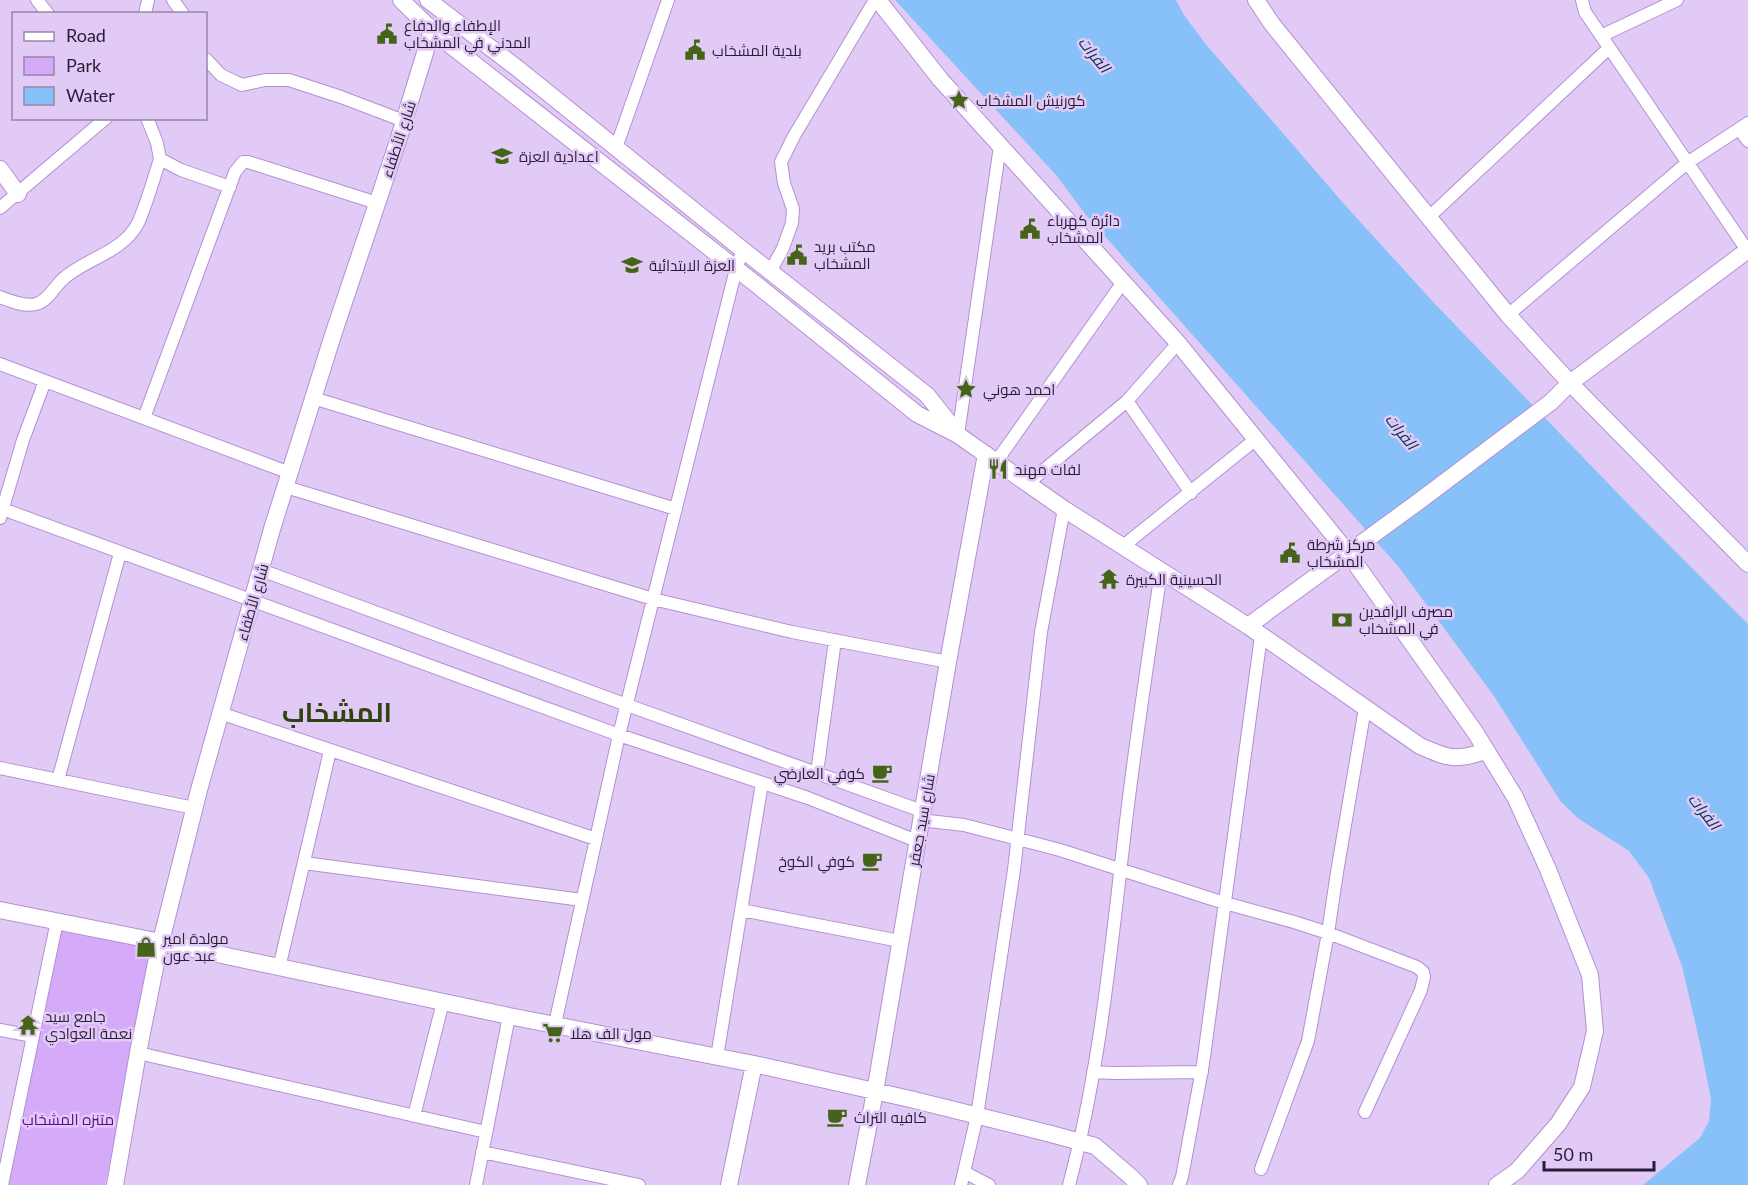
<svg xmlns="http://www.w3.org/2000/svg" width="1748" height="1185" viewBox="0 0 1748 1185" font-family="Lato,Cairo,sans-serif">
<rect width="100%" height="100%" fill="#e1cbf6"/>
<path fill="#d5aaf8" d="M60 926 155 945 105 1185H3Z"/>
<path fill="#88c1f9" d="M895 0H1176L1184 15 1204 42 1344 204 1436 305 1633 509 1748 624V1185H1643L1700 1138 1709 1121 1711 1099 1700 1044 1682 966 1649 878 1629 851 1579 819 1561 802 1494 696 1398 566 1086 215 1056 175Z"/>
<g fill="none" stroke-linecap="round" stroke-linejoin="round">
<g stroke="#b48fd4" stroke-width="14">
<path id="minor" d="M37 0 48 14
M173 0 183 14
M1582 0 1585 12 1747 250
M145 14 148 0
M1601 36 1677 0
M206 59 221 75 242 85 265 80H289L341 97 404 121
M147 118 157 143 160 159 181 170 230 187
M1739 129 1748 141
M616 148 668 0
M0 208 106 118
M1429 217 1609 48
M770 272 783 248 792 223 793 209 784 183 781 162 794 136 875 0
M0 297C10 301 25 307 36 304 48 301 54 287 63 279 86 258 120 254 137 225 140 220 142 213 144 208 150 192 155 175 160 159
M1508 315 1687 163 1748 123
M0 364 290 473
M313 398 676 509
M1127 401 1191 493
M144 418 235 172 243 162H248L377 203
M958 435 1000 146
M996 462 1123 282
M1027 484 1127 401 1178 343
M286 487 653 599 792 632 948 662
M0 508 619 735 808 798 917 841
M0 518 23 440 45 381
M1122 547 1256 439
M261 570 627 705 922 811
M220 713 596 839
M0 768 194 808
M817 773 835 640
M58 780 120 553
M920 820 964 825 1060 850 1218 901 1294 922 1328 933 1417 967 1423 972 1424 977 1421 990 1365 1112
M304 863 582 900
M741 910 900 941
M279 968 330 751
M555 1024 619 735 736 269 743 250
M0 1030 33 1036
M138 1053 486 1132
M717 1057 762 783
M1093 1072 1115 1073 1202 1072
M414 1116 443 1002
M482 1152 639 1185
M1261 1169 1308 1041 1328 933 1337 872 1365 708
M964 1172 989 1185
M2 1185 57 921
M476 1185 509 1016
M961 1185 977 1116 1014 870 1041 632 1064 509
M1069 1185C1100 1069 1111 949 1125 830 1135 744 1148 658 1161 572
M1179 1185 1182 1177 1203 1064 1261 636"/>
</g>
<g stroke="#b48fd4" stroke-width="18">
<path id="tertiary" d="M401 0 436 34 757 285 917 414 958 435 1064 509 1248 626 1420 746C1450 759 1455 761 1486 751
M428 0 517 68 743 250 927 395 954 429
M878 0 940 79 1178 343 1348 553 1475 732 1515 797 1547 867 1590 975 1595 1031 1582 1087 1558 1124 1517 1171 1497 1185
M1256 0 1272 24 1508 315 1570 383 1748 564
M0 169 18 194
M1248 626 1418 502 1551 402 1570 383 1748 250
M0 910 161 942 509 1016 754 1064 910 1099 1051 1134 1095 1146 1130 1176 1139 1185
M115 1185 138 1053 158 953 199 790 272 529 333 335 397 144 432 30
M729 1185 754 1064
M857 1185 875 1092 948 662 986 454"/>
</g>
<use href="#minor" stroke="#fff" stroke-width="12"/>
<use href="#tertiary" stroke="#fff" stroke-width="16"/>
</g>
<defs>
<g id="civic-bare" transform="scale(1.62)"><path d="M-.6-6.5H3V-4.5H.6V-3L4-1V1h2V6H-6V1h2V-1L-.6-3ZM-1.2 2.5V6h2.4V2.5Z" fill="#466418" stroke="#e1cbf6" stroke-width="2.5" paint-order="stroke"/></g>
<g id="sight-bare" transform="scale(1.62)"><path d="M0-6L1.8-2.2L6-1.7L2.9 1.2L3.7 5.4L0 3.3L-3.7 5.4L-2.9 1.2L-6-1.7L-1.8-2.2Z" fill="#466418" stroke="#e1cbf6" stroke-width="2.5" paint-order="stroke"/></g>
<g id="school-bare" transform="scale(1.62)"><path d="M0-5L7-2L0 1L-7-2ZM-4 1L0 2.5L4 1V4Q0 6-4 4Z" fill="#466418" stroke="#e1cbf6" stroke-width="2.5" paint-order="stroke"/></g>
<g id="restaurant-bare" transform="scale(1.62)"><path d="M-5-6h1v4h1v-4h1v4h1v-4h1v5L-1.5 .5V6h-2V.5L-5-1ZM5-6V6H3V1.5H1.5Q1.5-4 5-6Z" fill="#466418" stroke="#e1cbf6" stroke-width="2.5" paint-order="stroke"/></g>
<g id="temple-bare" transform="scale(1.62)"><path d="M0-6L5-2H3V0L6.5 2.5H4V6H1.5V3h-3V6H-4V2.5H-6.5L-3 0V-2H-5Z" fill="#466418" stroke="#e1cbf6" stroke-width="2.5" paint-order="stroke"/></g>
<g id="bank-bare" transform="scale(1.62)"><path d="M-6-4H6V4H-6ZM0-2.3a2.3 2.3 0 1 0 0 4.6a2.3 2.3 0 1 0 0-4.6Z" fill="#466418" stroke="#e1cbf6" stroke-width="2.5" paint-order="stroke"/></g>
<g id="cafe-bare" transform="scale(1.62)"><path d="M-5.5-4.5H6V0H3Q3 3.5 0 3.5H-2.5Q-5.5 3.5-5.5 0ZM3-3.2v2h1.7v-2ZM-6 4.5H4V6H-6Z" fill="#466418" stroke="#e1cbf6" stroke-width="2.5" paint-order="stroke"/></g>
<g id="shop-bare" transform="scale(1.62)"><path d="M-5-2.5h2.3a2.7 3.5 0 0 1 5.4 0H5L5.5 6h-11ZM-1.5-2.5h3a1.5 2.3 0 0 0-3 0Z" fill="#466418" stroke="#e1cbf6" stroke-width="2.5" paint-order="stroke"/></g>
<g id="supermarket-bare" transform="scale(1.62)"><path d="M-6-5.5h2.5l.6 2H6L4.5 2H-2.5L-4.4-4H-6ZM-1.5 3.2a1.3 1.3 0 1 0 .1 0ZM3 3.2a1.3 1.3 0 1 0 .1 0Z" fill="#466418" stroke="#e1cbf6" stroke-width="2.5" paint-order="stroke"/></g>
</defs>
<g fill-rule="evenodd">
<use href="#civic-bare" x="387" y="34"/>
<use href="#civic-bare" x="695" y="50"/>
<use href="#sight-bare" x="959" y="100"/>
<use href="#school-bare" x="502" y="156"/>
<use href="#civic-bare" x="1030" y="229"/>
<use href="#civic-bare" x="797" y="255"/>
<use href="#school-bare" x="632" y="265"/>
<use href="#sight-bare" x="966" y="389"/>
<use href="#restaurant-bare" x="998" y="469"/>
<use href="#civic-bare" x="1290" y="553"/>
<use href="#temple-bare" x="1109" y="579"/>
<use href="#bank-bare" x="1342" y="620"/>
<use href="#cafe-bare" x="882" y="773"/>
<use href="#cafe-bare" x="872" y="861"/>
<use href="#shop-bare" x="146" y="947"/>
<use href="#temple-bare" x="28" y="1025"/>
<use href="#supermarket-bare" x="553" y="1033"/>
<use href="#cafe-bare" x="837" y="1117"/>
</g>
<g text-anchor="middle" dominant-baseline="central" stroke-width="5" stroke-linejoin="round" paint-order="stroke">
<g font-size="15" fill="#2a1b36" stroke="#e1cbf6" text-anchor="start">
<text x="404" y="25">الإطفاء والدفاع<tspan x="404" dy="17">المدني في المشخاب</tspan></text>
<text x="712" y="50">بلدية المشخاب</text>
<text x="976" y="100">كورنيش المشخاب</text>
<text x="519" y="156">اعدادية العزة</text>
<text x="1047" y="220">دائرة كهرباء<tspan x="1047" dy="17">المشخاب</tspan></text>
<text x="814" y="246">مكتب بريد<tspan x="814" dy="17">المشخاب</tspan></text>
<text x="649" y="265">العزة الابتدائية</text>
<text x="983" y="389">احمد هوني</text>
<text x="1015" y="469">لفات مهند</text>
<text x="1307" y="544">مركز شرطة<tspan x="1307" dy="17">المشخاب</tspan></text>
<text x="1126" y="579">الحسينية الكبيرة</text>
<text x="1359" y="611">مصرف الرافدين<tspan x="1359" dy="17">في المشخاب</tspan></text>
<text x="865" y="773" text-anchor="end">كوفي العارضي</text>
<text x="855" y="861" text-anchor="end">كوفي الكوخ</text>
<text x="163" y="938">مولدة امير<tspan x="163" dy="17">عبد عون</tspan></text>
<text x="45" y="1016">جامع سيد<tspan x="45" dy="17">نعمة العوادي</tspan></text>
<text x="570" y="1033">مول الف هلا</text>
<text x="854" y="1117">كافيه التراث</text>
</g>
<g font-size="15" fill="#2a1b36" stroke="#e1cbf6">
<text transform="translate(398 139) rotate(-72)">شارع الأطفاء</text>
<text transform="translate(252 602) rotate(-74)">شارع الأطفاء</text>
<text transform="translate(921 820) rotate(-80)">شارع سيد جعفر</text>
</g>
<g font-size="15" fill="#630492" stroke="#e1cbf6">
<text x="68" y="1119">متنزه المشخاب</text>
</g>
<g font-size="16" font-style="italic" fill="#063155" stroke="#e1cbf6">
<text transform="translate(1095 54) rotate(51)">الفرات</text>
<text transform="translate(1402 431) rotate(51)">الفرات</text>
<text transform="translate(1705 811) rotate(52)">الفرات</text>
</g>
<g font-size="27" font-weight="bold" fill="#2e430f" stroke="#e1cbf6">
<text x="337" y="711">المشخاب</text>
</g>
</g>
<rect x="12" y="12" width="195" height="108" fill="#e1cbf6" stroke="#9885a9" stroke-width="1.5"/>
<rect x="24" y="32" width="30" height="9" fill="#ffffff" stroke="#9885a9" stroke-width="1.5"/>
<text x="66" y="42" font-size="18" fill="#2a1b36">Road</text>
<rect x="24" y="57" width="30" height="18" fill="#d5aaf8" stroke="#9885a9" stroke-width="1.5"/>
<text x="66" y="72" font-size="18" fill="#2a1b36">Park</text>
<rect x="24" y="87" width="30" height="18" fill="#88c1f9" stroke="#9885a9" stroke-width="1.5"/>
<text x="66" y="102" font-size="18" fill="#2a1b36">Water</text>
<path d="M1544 1161v9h110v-9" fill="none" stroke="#2a1b36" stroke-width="3"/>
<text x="1553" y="1161" font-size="18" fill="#2a1b36" stroke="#e1cbf6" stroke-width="4.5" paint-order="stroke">50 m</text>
</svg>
